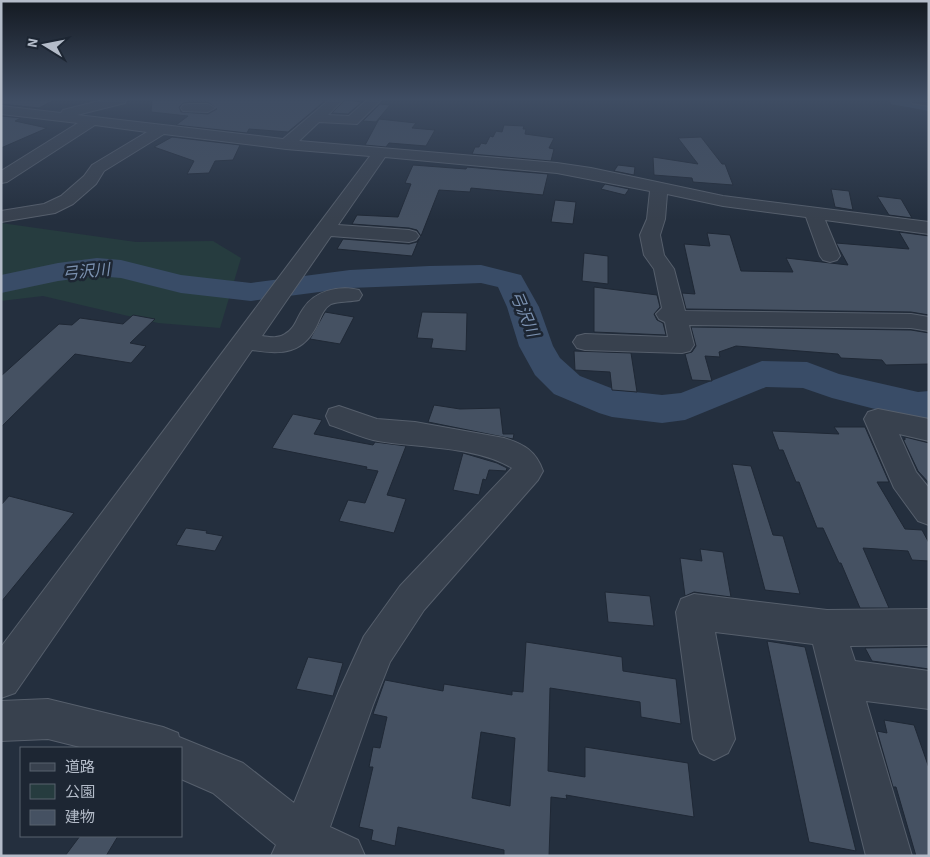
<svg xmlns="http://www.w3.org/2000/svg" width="930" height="857" viewBox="0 0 930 857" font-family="'Source Sans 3','Noto Sans JP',sans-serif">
<rect width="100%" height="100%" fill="#242f3e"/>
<path fill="#263c3f" d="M1 223 136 242 213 241 241 258 220 328 158 323 43 296 1 301Z"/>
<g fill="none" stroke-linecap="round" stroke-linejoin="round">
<path fill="#394c67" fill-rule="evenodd" d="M889 100H929V111L891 104Z
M97 258 121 260 181 275 251 283 350 270 429 266 481 265 521 275 539 307 553 346 560 358 580 376 616 390 662 395 681 393 762 361 807 362 839 374 918 392 929 391V419L918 420 832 398 803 388 766 387 685 420 662 423 612 417 599 413 554 394 535 375 519 346 507 307 498 287 481 283 350 288 251 301 181 293 121 278 97 276 58 281 1 293V275L58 263Z"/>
</g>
<path fill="#455162" stroke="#1f2835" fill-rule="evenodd" d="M1 100H54L39 108 1 104Z
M152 100H326L288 132 249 129 247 133 176 125 188 116 151 112ZM188 102H208L217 109 208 114 181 112 179 107 183 103Z
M345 100 362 102 348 114 332 113Z
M380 104 390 105 376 122 363 121Z
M1 116 21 118 15 121 47 128 1 148Z
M379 119 416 123 412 128 435 130 426 146 389 143 386 147 365 145Z
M504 125 524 126 523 129H526L525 134 554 138 549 148 554 149 551 161 472 154 475 147H479L481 143 486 144 490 136 493 137 496 131 502 132Z
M172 137 240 145 233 160 215 161 209 173 187 174 194 161 154 147Z
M701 137 722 164H725L733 185 693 182 692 178 654 175 653 157 698 164 678 138Z
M413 165 466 169 467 167 548 174 543 195 471 188 470 192 439 190 421 236 417 230 409 228 352 224 357 215 398 217 411 184 405 183Z
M618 165 635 167 634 175 614 171Z
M605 184 629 189 625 195 601 189Z
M831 189 849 191 853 210 835 207Z
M877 196 901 199 912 218 889 215Z
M555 200 576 202 573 224 551 222Z
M899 232 929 236V315L911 312 686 309 682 293 695 294 684 244 710 246 707 233 730 235 741 271 793 272 786 258 848 265 836 243 909 249Z
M343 239 409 244 417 242 419 239 412 256 337 249Z
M584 253 608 256V284L582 281Z
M594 287 657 295 660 307 654 314 657 320 663 323 666 335 594 332Z
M325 312 354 317 340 344 310 339Z
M422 312 467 313 466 351 431 348 433 339 417 338Z
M133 315 155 319 130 343 146 346 131 363 75 354 1 427V376L59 324 72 325 80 318 123 324Z
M691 327 911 330 929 333V364L886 365 882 360 841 358 838 354 736 346 719 352 720 357 705 356 712 381 692 380 685 354 692 352 696 346Z
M574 351 631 353 637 392 612 390 610 372 575 370Z
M434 405 460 409 500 408 503 434H514L513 439 428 422Z
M293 414 322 420 314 434 373 445 375 442 406 446 387 495 406 499 394 533 339 521 348 500 365 503 378 471 366 469 367 467 272 448Z
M834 427H865L889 482H877L905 529 922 530 929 543V561L912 560 908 551 863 548 889 608H860L841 563H839L823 528H817L799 482H796L783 450H779L772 431 839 434Z
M905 437 929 443V483L918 471 903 439 905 440Z
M463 453 497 463 507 468 506 471 489 470 486 480 483 479 479 495 453 490Z
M732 464 751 466 773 535 783 536 800 594 765 590Z
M9 496 74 513 1 602V505Z
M186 528 207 531 206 533 223 536 215 551 176 545Z
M700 549 723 552 731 597 694 592 685 596 680 558 702 561Z
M605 592 650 596 654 626 608 622Z
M767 641 805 647 856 851 809 842Z
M526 642 622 657 623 671 676 679 681 724 641 717 640 702 550 688 548 771 585 777V747L688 763 694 817 566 795 567 799 551 797 549 856H504V850L398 827 395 846 371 840 373 830 359 827 373 767H369L373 747 380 748 387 717 373 714 385 680 443 691 444 684 512 695V691L523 692ZM481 732 515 738 510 806 472 798Z
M929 647V669L872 661 865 648Z
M308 657 343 663 333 696 296 689Z
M884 720 914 725 929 768V856H916L896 787H893L877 731 887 733Z
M80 836H118L106 856H65Z"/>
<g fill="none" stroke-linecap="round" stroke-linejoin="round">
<g stroke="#565f6c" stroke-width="2">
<path id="minor" d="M103 100H126L125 103 77 115 283 139 329 100H343L328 115 349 116 367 100H381L357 124 319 122 299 141 557 163 591 168 723 196 929 222V234L825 220 840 256 837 260 830 262 823 260 820 256 806 217 723 206 667 194 665 219 660 235 664 255 674 269 685 311 911 314 929 317V331L911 328 689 325 694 345 690 351 682 353 585 350 577 348 573 342 577 336 585 334 668 337 665 322 659 319 656 314 662 308 654 269 644 255 640 235 647 219 650 191 557 173 385 157 338 225 409 230 416 232 419 236 416 240 409 242 331 236 262 336C269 337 278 339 285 334 295 329 297 317 303 309 314 291 339 285 359 290L362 295 359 300C350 302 339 301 331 304 324 308 321 316 318 323 304 354 282 355 252 350L15 693 1 698V647L370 156 286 149 164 134 104 171 96 184 73 204 55 213 1 222V211L44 204 61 196 84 176 92 165 147 132 95 125 7 182 1 183V171L78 123 1 114V106L61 113 63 110Z
M911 100H929V106L912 103Z
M188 104H208L215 108 208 112 183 111 181 108 183 105Z
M339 406 377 419 415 422 504 438C524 444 536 451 543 471L538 480 424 610 390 662 373 705 330 827 358 840 365 856H271L276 845 213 793 181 779V748H84L48 739 1 741V701L48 699 163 727 178 733 179 737 243 763 294 803 339 691 364 636 400 586 512 468C476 446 419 448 378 441 362 438 346 430 330 425L326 416 329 409Z
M878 409 929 419V441L899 434 916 472 929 488V525L918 521 894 488 864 419 868 412Z
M694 594 827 610 929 609V645L850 646 855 661 929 671V709L866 701 912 856H866L813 644 715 632 735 739 728 753 714 760 700 753 693 739 676 612 681 599Z"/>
</g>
<use href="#minor" fill="#38414e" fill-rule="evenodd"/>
</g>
<linearGradient id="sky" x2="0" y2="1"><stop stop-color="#141a22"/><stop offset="0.45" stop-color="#3f4d63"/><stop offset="1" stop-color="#3f4d63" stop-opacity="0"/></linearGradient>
<rect width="930" height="220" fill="url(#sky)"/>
<g text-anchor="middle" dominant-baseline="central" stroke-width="5" stroke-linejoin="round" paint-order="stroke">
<g font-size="16" font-style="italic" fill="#7c92b1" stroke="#1d2633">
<text transform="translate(86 272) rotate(-6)">弓沢川</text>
<text transform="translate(524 314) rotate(67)">弓沢川</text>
</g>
</g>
<rect width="930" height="857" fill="none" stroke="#b4bcc9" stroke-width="5"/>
<rect x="20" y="747" width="162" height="90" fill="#1d2633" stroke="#59626f"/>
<rect x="30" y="763" width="25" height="8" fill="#38414e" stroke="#59626f"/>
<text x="65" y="772" font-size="15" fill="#b4bcc9">道路</text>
<rect x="30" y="784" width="25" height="15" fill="#263c3f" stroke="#59626f"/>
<text x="65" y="797" font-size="15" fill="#b4bcc9">公園</text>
<rect x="30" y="810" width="25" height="15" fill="#455162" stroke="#59626f"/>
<text x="65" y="822" font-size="15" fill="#b4bcc9">建物</text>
<g transform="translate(45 45) rotate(280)" stroke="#1d2633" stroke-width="4" paint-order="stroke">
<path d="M0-4L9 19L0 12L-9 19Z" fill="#b4bcc9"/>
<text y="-8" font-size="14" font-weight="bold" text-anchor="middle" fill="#b4bcc9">N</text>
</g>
</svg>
